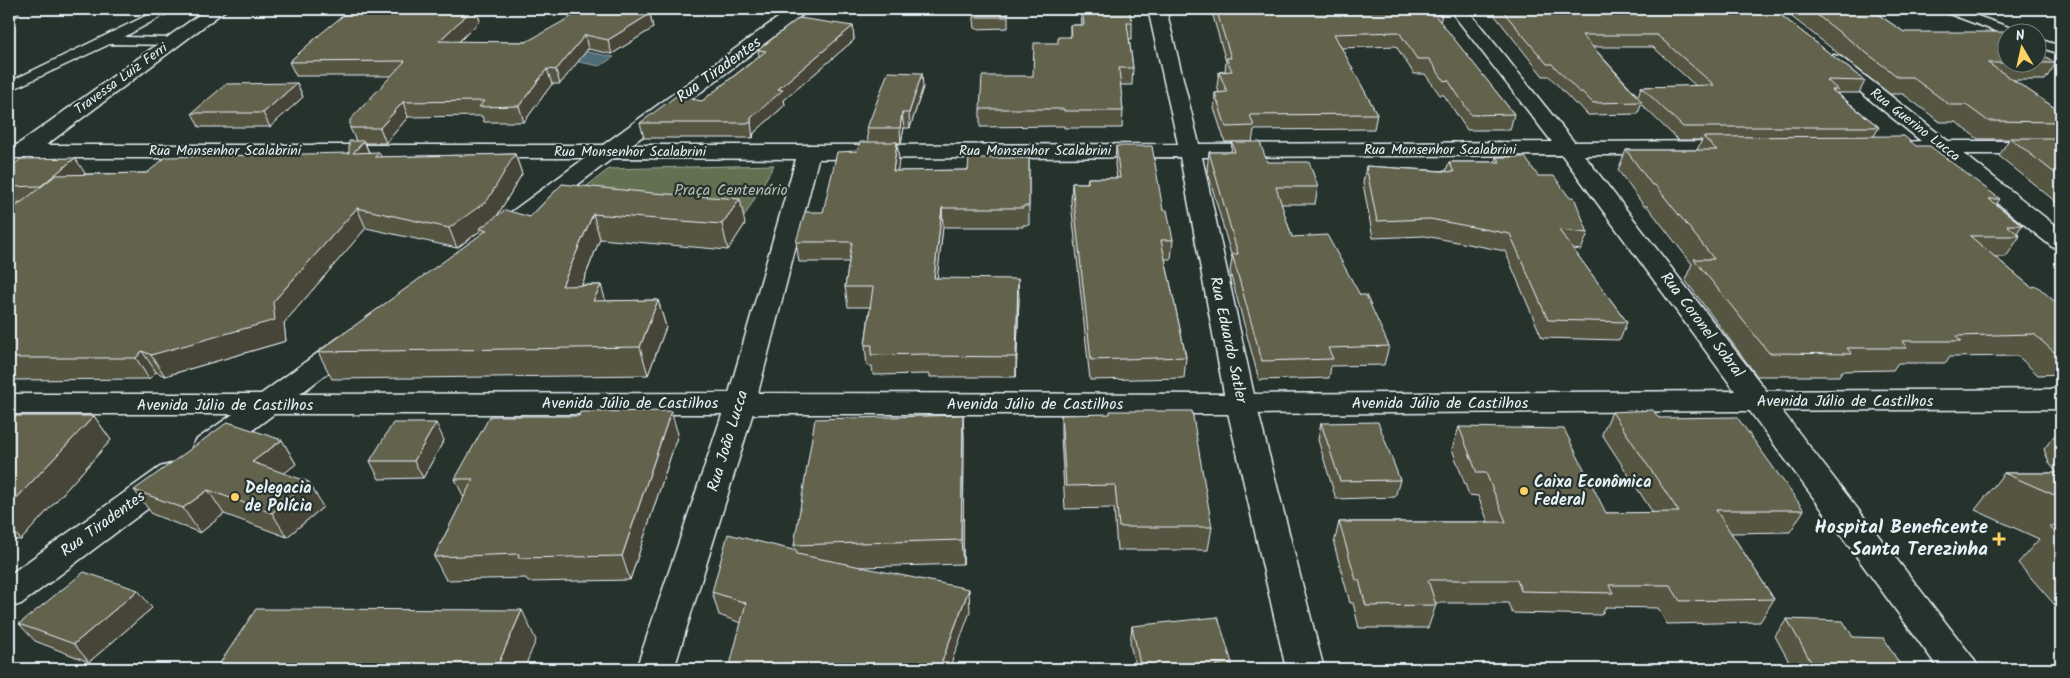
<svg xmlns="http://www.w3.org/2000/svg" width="2070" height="678" viewBox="0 0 2070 678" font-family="Kalam,sans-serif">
<rect width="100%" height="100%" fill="#26332d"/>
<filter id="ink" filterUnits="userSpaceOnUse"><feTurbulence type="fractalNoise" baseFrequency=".02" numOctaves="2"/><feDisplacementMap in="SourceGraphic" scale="10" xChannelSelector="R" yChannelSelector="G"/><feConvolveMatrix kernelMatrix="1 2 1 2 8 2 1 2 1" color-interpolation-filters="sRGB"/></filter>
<g filter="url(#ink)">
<path fill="#637051" stroke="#a6b0a4" d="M774 165 744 217 567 201 609 169Z"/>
<path fill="#4e6c75" stroke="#8ca1a9" d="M583 51 614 57 600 66 568 60Z"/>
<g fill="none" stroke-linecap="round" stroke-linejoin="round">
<g stroke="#e8f1f8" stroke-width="3">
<path id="lane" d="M160 9H175L124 37 172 38 176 39 178 42 176 45 110 44 9 91V82Z
M1942 9H1958L2014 29 2016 32H2008V35H2006L1944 12Z
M2038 39 2061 46V54L2038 47Z"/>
</g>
<g stroke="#e8f1f8" stroke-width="3">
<path id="street" d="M207 9H227L33 155 25 157 17 155 14 150 17 145Z
M1148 9H1166L1199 144 1552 142 1449 9H1467L1574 142 1735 141 1743 143 1746 148 1743 153 1735 155H1584L1973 658 1979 669H1939L1562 155 1202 157 1256 404 1324 669H1286L1226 404 1180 157 809 159 801 157 798 152 801 147 809 145 1178 144Z
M1834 55 1841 57 1948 141H2061V154H1964L2061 230V249L2052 247 1937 154 1895 155 1887 153 1884 148 1887 143 1921 141 1827 65 1824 61 1827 57Z
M741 393 751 396 756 403 674 669H636L726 403 731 396Z"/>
</g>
<g stroke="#e8f1f8" stroke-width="3">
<path id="secondary" d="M790 9H810L631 145H809L817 147 820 152 758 393 1241 394 2061 389V409L1241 414H274L218 456 207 459 196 456 192 448 196 440 233 414H9V394H261L344 334 354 331 364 334 368 340 364 346 300 394 729 393 796 159 613 158 502 242 493 244 484 242 481 237 484 232 585 158H9V145H603Z
M171 464 182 467 187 475 182 483 21 604 9 608V575L160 467Z"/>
</g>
<use href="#lane" fill="#26332d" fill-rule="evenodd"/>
<use href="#street" fill="#26332d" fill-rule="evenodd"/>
<use href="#secondary" fill="#26332d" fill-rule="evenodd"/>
</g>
<path fill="#565543" stroke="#e8f1f8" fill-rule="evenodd" d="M351 9H476L480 21 459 42H526L650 14 653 28 612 54 588 49 560 84H552L524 122H484L482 116 408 117 386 143H365L369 152 380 157 515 154 522 174 497 216 530 217 562 184 745 224 728 250 600 239 582 285H601L605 301 658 300 666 327 648 375 332 379 318 352 481 235 480 231 457 248 366 228 284 323 286 341 165 376 156 372 149 379 9 380V212L21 202 9 203V169L85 173 84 174 147 173 349 153 356 141 350 128 391 76H296L289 62Z
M973 9H1008V28L975 29Z
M1080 9H1129L1132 23V39H1129L1133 68 1132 85H1120L1123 111 1122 128H1064V126L980 127V109L1033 76 1058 43 1070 37V25H1082Z
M1211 9H1437L1442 15 1440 22 1514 114 1510 130H1467L1444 95H1440L1425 74H1414L1396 46 1341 48 1377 114 1374 129 1254 130 1252 142H1225L1214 108 1215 93H1219L1217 86 1219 72 1225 71 1226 62Z
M1493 9H1773L1865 81 1859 93H1837L1879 127 1874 136 1916 146 2000 199 1996 205 2022 225 2017 233 2020 236 2006 257H1995L2031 287 2061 307V374L2038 375 2018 356 1950 357 1946 363H1898L1893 370 1842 371 1839 376H1757L1685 280 1692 264 1647 206H1644L1618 170 1626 150H1697L1702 140H1678L1641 104 1638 114 1588 115 1578 104H1575L1549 76H1543L1492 12ZM1593 47H1653L1696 86 1641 87 1638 96Z
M1790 9H1870L1904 32 2056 63 2045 80H2013L2061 112V206L1999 156 2009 139H1978L1956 122H1940L1903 94H1890L1788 14Z
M853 26 854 40 784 100 785 105 754 133 753 138H644L640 123 702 101 759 56 758 50Z
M297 83 303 97 270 127H199L192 113Z
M923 87 910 128H904L901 143H897L899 160 897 171 968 170 1029 158V225H1023V227H943L937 278 1019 298 1016 377H930V374L873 375 872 366H867L865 345 870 307H848L845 287 849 262H799L796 242 823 212 857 151 868 142 867 128Z
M1232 142 1267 162 1318 187 1315 204H1281L1292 237 1360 295 1389 346 1384 365 1331 366 1329 378 1259 380 1230 272 1232 258 1207 169 1209 152H1231Z
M1116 146 1163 210 1173 240 1171 259H1165L1186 357 1184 378 1090 380 1071 202 1072 183H1087L1088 178H1117L1115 165Z
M1496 157 1538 176 1588 233 1581 250 1573 249 1627 322 1620 340 1542 338 1505 251 1425 236 1373 238 1363 183 1366 166 1446 171 1449 162H1495Z
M1612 412 1659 418 1804 510 1790 532 1731 533 1774 599 1760 622 1667 624 1658 608 1606 607 1601 615 1512 613 1508 603H1436V605L1428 628H1359L1353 603H1350L1334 544 1339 522H1488L1478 496 1469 495 1452 449 1459 427 1606 513H1653L1602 434Z
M963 415 964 438 963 564 861 567 970 612 741 623 719 615 712 592 795 551 794 545Z
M1061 415 1212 527 1208 550H1117L1114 508 1065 509 1061 437Z
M9 416H94L111 440 21 540H9Z
M1321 423 1400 480 1395 497 1336 499 1318 440Z
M2061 427V612L2018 563 2039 539 1975 510 2004 473H2057L2049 463 2044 449Z
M678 434 630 580 528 582 526 578 446 580 434 557 464 498 455 479Z
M282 440 296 464 284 473 323 507 287 537 224 514 200 533 152 514 134 490Z
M444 440 423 478 379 479 370 461Z
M152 608 89 662 35 641 19 624Z
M1787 619 1853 637 1902 668 1901 669H1793L1775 636Z
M1132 626 1232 663 1231 669H1136L1130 644Z"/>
<path fill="#464537" stroke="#e8f1f8" d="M9 9H17L20 15 9 21Z
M473 9H476L480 21 444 56 439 41Z
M650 14 653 28 612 54 608 40Z
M853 26 854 40 784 100 785 105 754 133 753 138 751 123V118L778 89Z
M585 35 588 49 560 84 556 70Z
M547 69 552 84 524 122 519 106Z
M922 73 923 87 910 128 909 113Z
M297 83 303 97 270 127 263 113Z
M403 102 408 117 386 143 380 128Z
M902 113 904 128 901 143 900 128Z
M364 141 372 160 353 153Z
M897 142 899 160 895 190 893 171Z
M379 152 387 171 375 157Z
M515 154 522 174 494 221 479 229 480 231 457 248 449 228Z
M75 158 85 173 51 202 41 186Z
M740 199 745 224 728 250 722 224Z
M357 208 366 228 284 323 286 341 165 376 151 355 273 302Z
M942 208 943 227 935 298 934 278Z
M593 214 600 239 571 312 562 286Z
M1018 279 1019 298 1016 377V357Z
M601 285 609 312 593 301Z
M658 300 666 327 648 375 640 347Z
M142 351 156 372 149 379 136 358Z
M671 411 678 434 630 580 622 556Z
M963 415 964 438 963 564 961 540Z
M94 416 111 440 21 540 9 525V506Z
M436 423 444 440 423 478 414 461Z
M282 440 296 464 267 487 252 462Z
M309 482 323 507 287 537 272 513Z
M208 490 224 514 200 533 183 508Z
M969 589 970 612 949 669H939Z
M138 590 152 608 89 662 74 644Z
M522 610 536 640 524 669H496Z"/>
<path fill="#64634e" stroke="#e8f1f8" d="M351 9H473L439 41 526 42 585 9H620L650 14 608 40 585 35 556 70 547 69 519 106 479 107 484 101 403 102 380 128H350V120L405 61 289 62 318 36Z
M974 9H1008V17H975Z
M1082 9H1129L1132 23H1127L1133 68H1119L1123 111H1064V109H980L982 76H1033L1034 43H1058V37H1071L1070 25H1084Z
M1216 9H1437L1442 15H1435L1514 114 1471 115 1448 80 1444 81 1429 59H1417L1399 32 1334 34 1377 114 1250 115 1254 126 1226 127 1215 93 1227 92 1219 72 1232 71 1226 58H1231Z
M1501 9H1773L1865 81 1827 80 1838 90H1832L1879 127H1683L1641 87 1714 85 1657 35H1582L1642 102 1593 103 1582 92H1579L1552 64H1547Z
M1809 9H1870L1904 32H2005L2008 33V62H2038V52L2056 63H1988L2061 112V122L1988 121 1966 105H1950L1912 77H1898Z
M799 18 853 26 778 89 783 90 751 118V123H640L676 96 702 101 766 51 758 50Z
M888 72 922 73 909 113H902L900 128H867Z
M297 83 263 113H192L226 84Z
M1904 136 1916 146H1930L2000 199H1989L2022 225H2007L2020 236H1970L2031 287 2037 286 2061 307V352H2054L2034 334 1956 336 1961 341H1902L1907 348H1847L1852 354 1769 353 1694 259H1714L1655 185H1652L1626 150H1717L1703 137Z
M2010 138H2061V178Z
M349 141H364L353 153 379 152 375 157 515 154 487 201 449 228 357 208 273 302 275 320 151 355 142 351 136 358H9V212L56 175 147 173 166 157 349 153Z
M860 142H897L893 171 968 170 969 158H1029V206H1023V208H942L934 278 1018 279 1016 357 928 356 929 354 871 355 872 345H865L873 287H845L852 242H796L805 212H823L837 152 857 151Z
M1232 142H1260L1267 162H1309L1318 187H1276L1292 237 1327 235 1360 295H1366L1389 346 1328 348 1333 359 1262 361 1232 254H1238L1209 152H1235Z
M1116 146H1152L1163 210H1167L1173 240H1161L1186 357 1091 360 1072 183H1088V178H1120Z
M1496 157H1525L1538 176H1554L1569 197H1574L1588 233 1559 230 1627 322 1548 320 1510 234 1430 219 1377 221 1366 166 1454 172 1449 162H1500Z
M75 158 41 186 9 187V169L21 159Z
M562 184 653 193 740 199 722 224 593 214 562 286 601 285 593 301 658 300 640 347 318 352 487 230 479 229 505 210 530 217Z
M1653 410 1659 418 1737 417 1804 510H1716L1774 599 1680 601 1670 585H1609L1613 593 1521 591 1517 580H1428L1436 605 1366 606 1359 580H1356L1339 522H1506L1486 473H1477L1459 427 1564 429 1606 513 1679 512 1612 412Z
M671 411 622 556 518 558 519 554 434 557 473 479H455L490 416H579L580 412Z
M1110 411H1192L1212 527H1119L1115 485 1066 486 1061 415 1110 414Z
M963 415 961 540 794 545 815 419Z
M9 416H94L9 506Z
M228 422 282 440 252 462 309 482 272 513 208 490 183 508 134 490Z
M1378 422 1400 480 1340 481 1321 423Z
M393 423H436L414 461H370Z
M2004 473H2061V498Z
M2049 526H2061V539Z
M728 534 797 551V554L969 589 939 669H729L746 603 712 592Z
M84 572 138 590 74 644 19 624Z
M256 609 522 610 496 669H216Z
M1218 617 1232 663 1216 665 1218 669H1141L1132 626Z
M1787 619 1843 621 1853 637 1884 638 1902 668 1812 664Z
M1437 667H1506L1507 669H1438Z"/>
</g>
<g fill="#ffd166" stroke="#26332d" stroke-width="2">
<circle cx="1524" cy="491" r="5"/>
<circle cx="235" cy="497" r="5"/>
<path d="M1996.5 531.5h5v5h5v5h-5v5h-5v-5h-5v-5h5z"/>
</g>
<g text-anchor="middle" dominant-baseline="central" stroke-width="4.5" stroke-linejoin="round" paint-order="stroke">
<g font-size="14" fill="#e8f1f8" stroke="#26332d">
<text transform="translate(121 79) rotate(-36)">Travessa Luiz Ferri</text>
<text transform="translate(1915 125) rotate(38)">Rua Guerino Lucca</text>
<text x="1440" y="150">Rua Monsenhor Scalabrini</text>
<text x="225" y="151">Rua Monsenhor Scalabrini</text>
<text x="1035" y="151">Rua Monsenhor Scalabrini</text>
<text x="630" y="152">Rua Monsenhor Scalabrini</text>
</g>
<g font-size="16" fill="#e8f1f8" stroke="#26332d">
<text transform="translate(719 70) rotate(-36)">Rua Tiradentes</text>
<text transform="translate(1702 325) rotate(53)">Rua Coronel Sobral</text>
<text transform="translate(1228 340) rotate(78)">Rua Eduardo Satler</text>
<text x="1845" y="401">Avenida Júlio de Castilhos</text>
<text x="630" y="403">Avenida Júlio de Castilhos</text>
<text x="1440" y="403">Avenida Júlio de Castilhos</text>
<text x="1035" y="404">Avenida Júlio de Castilhos</text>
<text x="225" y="405">Avenida Júlio de Castilhos</text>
<text transform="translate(728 441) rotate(-73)">Rua João Lucca</text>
<text transform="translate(103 524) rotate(-36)">Rua Tiradentes</text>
</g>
<g font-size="16" fill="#b3bdb5" stroke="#26332d">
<text x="731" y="190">Praça Centenário</text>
</g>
<g font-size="16" font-weight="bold" fill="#e8f1f8" stroke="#26332d" text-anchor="start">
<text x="1534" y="482">Caixa Econômica<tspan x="1534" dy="18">Federal</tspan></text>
<text x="245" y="488">Delegacia<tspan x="245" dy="18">de Polícia</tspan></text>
</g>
<g font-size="19" font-weight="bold" fill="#e8f1f8" stroke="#26332d" text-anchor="end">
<text x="1988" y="528">Hospital Beneficente<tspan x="1988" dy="22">Santa Terezinha</tspan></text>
</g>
</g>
<rect width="2070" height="678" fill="none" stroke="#26332d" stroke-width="30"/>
<rect x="15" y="15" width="2040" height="648" fill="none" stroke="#e8f1f8" stroke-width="2" filter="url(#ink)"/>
<g transform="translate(2022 48) rotate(351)"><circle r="24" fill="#26332d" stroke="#747f7e"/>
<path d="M0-4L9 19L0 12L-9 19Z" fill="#ffd166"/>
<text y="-8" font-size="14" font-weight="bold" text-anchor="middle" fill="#e8f1f8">N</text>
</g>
</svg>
